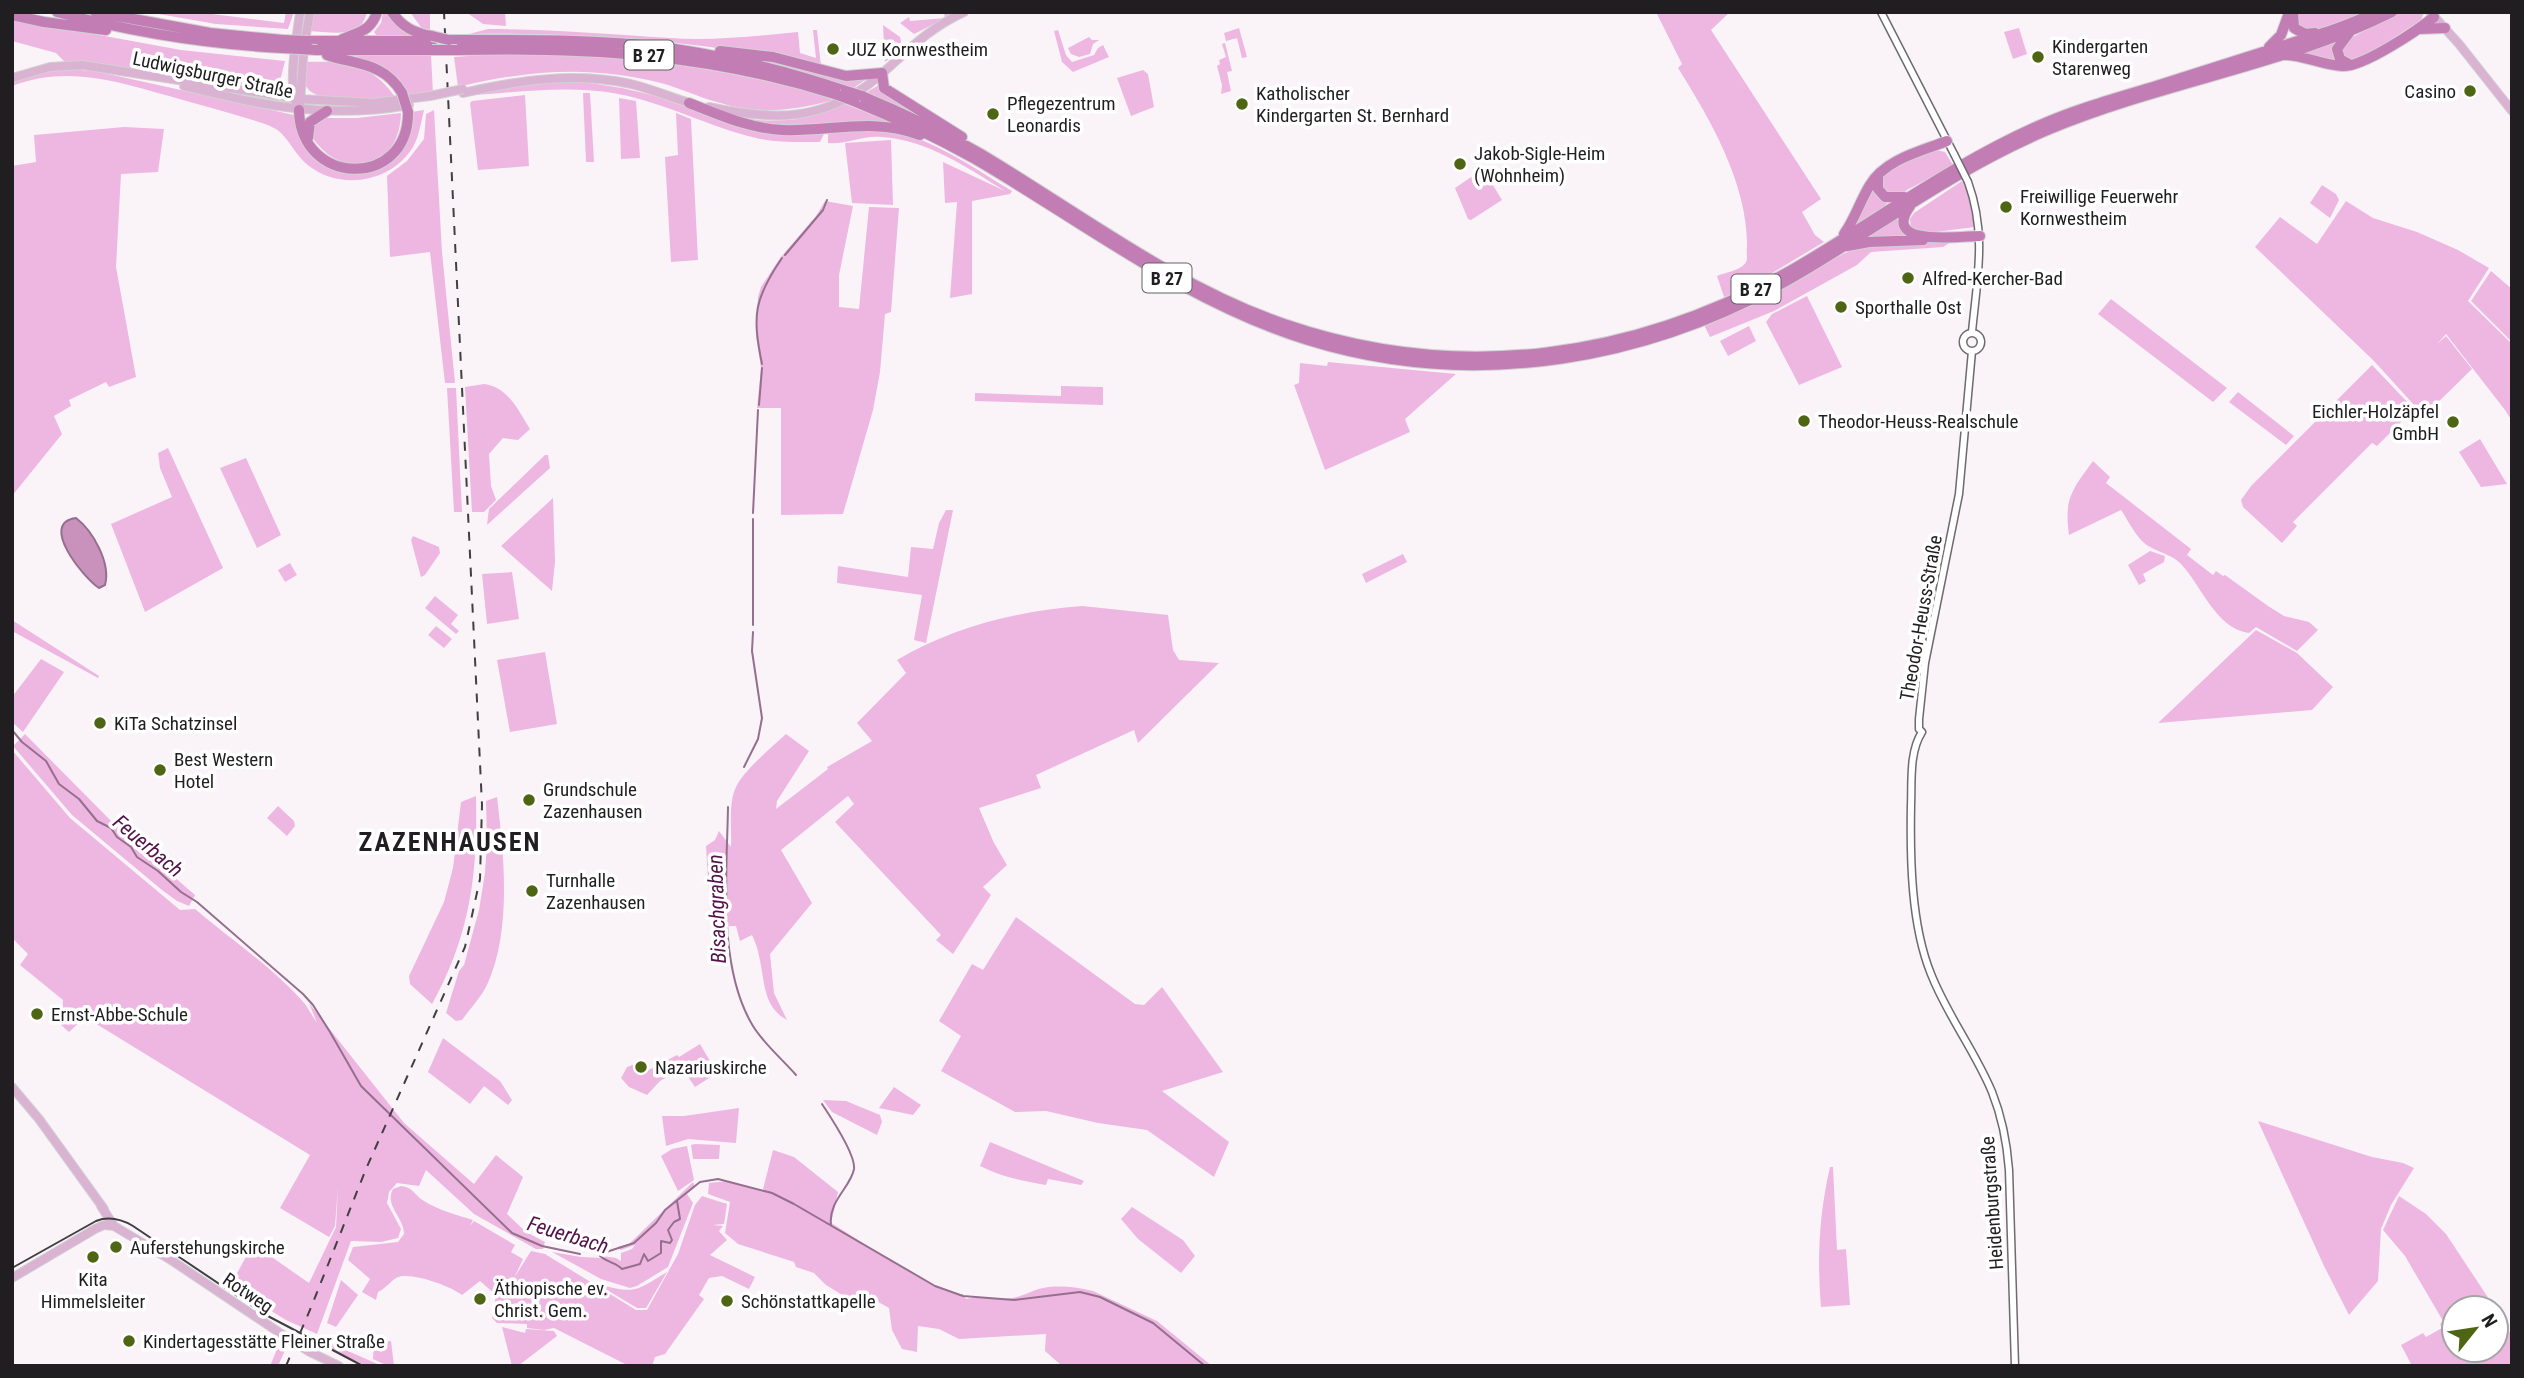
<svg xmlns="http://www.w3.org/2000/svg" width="2524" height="1378" viewBox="0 0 2524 1378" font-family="'Roboto Condensed',sans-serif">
<rect width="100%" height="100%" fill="#faf4f9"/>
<path fill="#edb7e1" d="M147 12H196L284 23 286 12H294L288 29 216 24Z
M312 12H367C361 40 331 32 309 31Z
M388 12 417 37 378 38 374 32 381 23 383 13Z
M410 12H430V32L423 30Z
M466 12H505L506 26 483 24Z
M944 12H958L914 34 900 23 909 17 910 21 945 18Z
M1656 12H1730L1711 30 1821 199 1802 212 1815 235 1824 242 1747 288 1724 297 1717 276C1724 273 1742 270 1746 262 1748 259 1746 251 1747 247 1748 184 1710 119 1678 68L1682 64Z
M2297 12H2368L2316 30H2304L2297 24Z
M2400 12 2424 13 2421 20 2361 59 2354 62 2343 57 2341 50 2349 39Z
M12 19 181 50 285 61 278 89 269 92 66 63 56 53 12 41Z
M883 25 900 37C904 49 894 55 885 62Z
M1239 28 1247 57 1242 58 1237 38 1226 41 1224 33Z
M2019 28 2027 54 2013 59 2004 32Z
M488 29C549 29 609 34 670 38 712 41 755 36 798 32L800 53 816 58 813 30H817L821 66C705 41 587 32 469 34Z
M1058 30 1066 55 1072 62 1094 55 1098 48 1103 45 1109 57 1073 72 1062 62 1054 31Z
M1089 37 1092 40H1099L1093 44 1090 54 1079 57 1071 54 1068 48Z
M2338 39 2339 63 2303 53Z
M1225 43 1232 71 1227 72 1231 91 1221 94 1222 85 1217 66 1220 64 1219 60 1226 57 1222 44Z
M510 53C594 54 679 62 761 80 785 86 810 90 833 100 792 111 758 115 717 102 698 97 680 88 661 83 590 65 529 70 458 87L454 57Z
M353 55H431L433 93 408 97 374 64Z
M731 56 760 58 868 78 852 89Z
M305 62C346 61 373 63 397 100 379 99 319 104 308 89 302 82 305 71 305 62Z
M64 68 99 72 294 115C296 124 297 134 301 142 307 153 318 162 329 167 362 181 396 166 410 133 412 127 412 119 412 112L424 110C421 122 419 137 413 147 392 182 341 191 309 166 297 157 291 143 281 133 276 128 268 125 262 123 231 113 200 105 169 96 116 81 66 65 12 86V81Z
M1143 70 1148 74 1154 107 1131 116 1117 78Z
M550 83H590L622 88 652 95 739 126 825 132 820 142C799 142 777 143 756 138 709 127 666 103 618 94 571 85 521 92 474 95L500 88Z
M879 85 881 90 951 134 865 93Z
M583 93H590L594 162H586Z
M525 95 529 166 478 170 470 103 472 101Z
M619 98 636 101 640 158 621 159Z
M845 104 903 127C852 127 795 135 746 119 784 123 810 120 845 104Z
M434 110 442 252 455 383H445L430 252 390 257 387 176 407 161 424 139 426 114Z
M401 113C400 170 343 183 312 137L315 123 324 118H357Z
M676 113 691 119 698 260 671 262 665 157 678 155Z
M124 127 164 129 158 172 121 174 116 267 136 377 109 387 106 382 69 400 71 406 54 416 62 434 12 496V166L36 162 34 135Z
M860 127C873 128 887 129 899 132 940 144 976 169 1012 191L1010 194 972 201V294L950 298 957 202 945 203 943 162 1005 191C966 167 928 140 881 137 863 135 846 145 828 143V130Z
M891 140 893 205 852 203 845 143Z
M1936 150 1945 152 1953 165 1896 196H1889L1880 185C1882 164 1920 157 1936 150Z
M1483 169 1502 200 1471 220 1468 219 1455 188Z
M1962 181 1967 190 1975 227 1927 233 1911 228 1910 219 1914 213Z
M1873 183 1880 199 1888 202 1879 212 1850 230Z
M2322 185 2336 194 2339 200 2330 218 2310 203Z
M825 201 853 206 839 275V307L859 309 869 207 899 208 891 312 885 314 880 372 873 410 843 514 781 515V408H757L761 368 756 336 758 297 761 287 780 258 816 216Z
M2346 201 2373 218 2417 232 2458 250 2489 268 2468 301 2512 344V421L2505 410 2446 334 2437 344 2446 336 2472 369 2424 416 2374 361 2255 247 2280 217 2317 244Z
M1900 214 1899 225 1909 238 1863 239Z
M1951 242 1943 247 1871 252 1857 265 1774 311 1710 337 1704 325 1774 291 1843 254 1865 245Z
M2491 271 2512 289V342L2471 301Z
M1807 296 1842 367 1799 385 1766 322 1772 314Z
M2111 299 2227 388 2213 402 2098 314Z
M1749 326 1756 341 1728 356 1720 341Z
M1328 362 1456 374 1405 419 1410 432 1325 470 1294 385 1299 383 1300 363 1327 366Z
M2372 365 2414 409 2377 446 2372 443 2293 522 2297 526 2282 543 2243 507 2241 500 2251 486Z
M484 384C508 387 518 410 530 429L518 440 503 438 489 454 491 486 496 500 484 512H472L465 387Z
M1061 386 1103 387V405L975 401V393L1061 396Z
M447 388H456L462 512H454Z
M2238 392 2294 436 2286 445 2229 402Z
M2480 439 2507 484 2481 487 2459 452Z
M168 448 223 568 145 612 111 524 172 497 160 468 158 453Z
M545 455H548L550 468 487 525 489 509Z
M246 458 281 535 257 548 220 468Z
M2093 461 2110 477 2106 483 2191 549 2187 555 2213 575 2216 571 2223 576 2225 575 2268 606 2284 616 2309 622 2318 630 2297 651 2256 627 2249 633C2216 629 2201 585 2181 564 2172 555 2163 554 2152 548 2137 541 2130 523 2121 510L2069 535C2064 498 2072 490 2093 461Z
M553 498 555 562 552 591 501 546Z
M946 510H953L926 643 914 640 922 595 837 583 838 566 908 577 911 547 933 549 939 523Z
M413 536 439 547 440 553 425 575 421 577 411 540Z
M2150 551 2165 556 2164 562 2143 574 2146 581 2139 585 2128 565Z
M1403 554 1407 562 1366 583 1362 574Z
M290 563 297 575 285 582 278 570Z
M512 572 519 619 487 624 482 574Z
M435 596 458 615 451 624 459 631 456 634 425 608Z
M1082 606 1168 615 1173 650 1179 660 1219 663 1138 743 1134 730 1036 775 1041 788 979 808 994 843 1007 865 983 887 991 895 953 954 936 940 941 935 835 822 854 804 848 796 781 850 812 903 770 954 774 993 787 1020C762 1006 765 980 759 956 758 949 755 942 752 935L740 941 736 926 711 927 706 846 715 840 719 831 731 847C732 829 728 803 736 787 744 770 772 747 786 734L809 751 777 801 776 809 828 769 827 767 872 741 857 723 906 673 897 660C953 627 1017 611 1082 606Z
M12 620 99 676 98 678 12 631Z
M436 626 452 639 444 648 428 635Z
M2256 630 2297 653 2333 687 2312 710 2158 723Z
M545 652 557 724 510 732 497 660Z
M41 659 64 672 23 732 12 722V697Z
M25 734 121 831 195 895 189 906 177 901 162 890 72 815 13 746Z
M12 750 70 818 180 910 195 909C229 938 276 970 305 1004 309 1010 313 1017 317 1023L309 1003 404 1123 474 1184 496 1155 523 1177 507 1214 526 1232 545 1242 543 1249H536L474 1214 426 1170 419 1186 397 1183 389 1192 387 1203 401 1229 398 1238 381 1242 351 1241 317 1334 286 1320 230 1286 253 1244 309 1283 336 1227 338 1187 335 1226 329 1237 280 1208 310 1155 85 1017 69 1032 61 1025 63 1000 20 965 28 954 12 938Z
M476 796C478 873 470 936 432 1004L410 984 409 976 444 902 453 868 461 802Z
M497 797C504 854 512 931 487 985 481 997 470 1009 462 1020L456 1021 446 1013 459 971 464 965 479 910 485 873 487 843 486 801Z
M278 806 294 821 295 826 287 836 267 818Z
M1016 917 1135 1004 1144 1005 1162 987 1223 1072 1162 1091 1229 1142 1214 1177 1147 1130 1098 1123 1046 1111 1015 1112 941 1071 961 1036 939 1021 972 964 983 970Z
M443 1038 500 1081 512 1100 508 1105 484 1086 470 1104 428 1072Z
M700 1044 717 1073 695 1087 682 1068 660 1081 647 1095 629 1087 621 1078 627 1067 635 1064 641 1074 677 1055 679 1057Z
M894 1087 921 1105 913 1115 879 1108Z
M823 1100 846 1101 880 1115 882 1122 877 1135 832 1112Z
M739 1108 736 1143 688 1139 666 1146 662 1116H684Z
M2258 1121 2372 1157 2403 1163 2414 1168 2391 1205 2381 1229 2378 1281 2349 1315 2324 1266Z
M990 1142 1084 1181 1081 1185 1048 1179 1046 1185C1024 1181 1001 1177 980 1166Z
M695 1144 720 1145 719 1159H693L691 1145Z
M687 1146 694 1180 678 1191 661 1156 672 1149Z
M773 1150 794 1157 838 1192 831 1223C854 1236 943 1299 963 1294L966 1299C982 1296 996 1300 1011 1298 1023 1297 1032 1290 1043 1288 1058 1285 1078 1287 1093 1291L1157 1321 1212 1366H1062L1045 1351 1046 1334 959 1339 939 1329 918 1326 917 1352 902 1349 892 1330 889 1308 873 1299 847 1298 826 1285 814 1273 796 1267 794 1262 738 1244 725 1233 730 1202 708 1194 709 1183 728 1181 770 1192 763 1189Z
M1830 1167H1833L1837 1250 1846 1249 1850 1305 1821 1307C1817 1257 1819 1215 1830 1167Z
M693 1182 695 1187 687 1194 693 1203 668 1267 637 1286 630 1288 601 1279 552 1252 581 1257 602 1258V1256L616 1258 621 1261V1253L632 1249 635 1245 621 1250 617 1247 629 1244Z
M401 1186C413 1187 415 1196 424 1201 438 1210 457 1215 473 1220L470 1226 474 1221 515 1245 511 1252 523 1259 514 1278 531 1251 545 1254 636 1310H647L678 1254 695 1205 702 1196 727 1204 724 1224 713 1225 723 1226 719 1231 727 1240 710 1255 755 1277 749 1289 722 1276 709 1278 699 1295 704 1299 665 1354 655 1357 652 1366H629L554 1328 544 1330 527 1328V1324L497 1323 492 1318 496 1295 480 1281 462 1295C453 1287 408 1270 396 1278 390 1282 386 1288 378 1292L376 1300 362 1292 370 1279 348 1260 353 1247 398 1242 404 1234C404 1217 384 1206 393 1189Z
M2399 1196 2426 1214 2446 1234 2495 1308H2454V1350H2496V1310L2512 1336V1366H2412L2401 1345 2423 1333 2426 1337 2442 1328 2440 1324 2443 1321 2405 1256 2383 1230Z
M1132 1207 1183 1240 1195 1256 1181 1273 1138 1239 1121 1219Z
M667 1272 646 1308H637L597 1284C636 1294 634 1292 667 1272Z
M341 1280 358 1295 336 1327 327 1323Z
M502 1327 525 1333 526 1329 554 1331 557 1336 518 1366H512Z
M323 1340 382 1366H367L321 1345Z
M391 1341 394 1366H388L373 1359 374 1343Z
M280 1342 287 1346 278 1366H270Z"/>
<path fill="#c992bd" stroke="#966f8e" stroke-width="2" d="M76 518C93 531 111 563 105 585L99 588C84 578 38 523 76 518Z"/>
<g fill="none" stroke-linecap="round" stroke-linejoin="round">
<path stroke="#966f8e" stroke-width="2" d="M785 255 823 210 827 200
M762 364C752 315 754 299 782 258
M759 405 762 368
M753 513 758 410
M753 625V519
M12 730 22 742 46 761 59 784 79 799 97 821 111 828 117 837 131 847 137 857 158 871 181 892 197 902 303 994 313 1005 330 1032 361 1086 512 1233 542 1246 580 1254
M744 767 758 739 762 718 752 651 753 632
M728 807C727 873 717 967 753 1026 764 1044 782 1059 796 1075
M822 1104C830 1116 856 1155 854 1169 851 1187 828 1201 831 1225
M600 1254 634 1243 656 1223 665 1210 700 1182 718 1179 772 1193 794 1204 935 1286 963 1296 1014 1300 1080 1292 1100 1297 1153 1323 1205 1366
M600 1256C608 1263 615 1262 622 1269L640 1264 644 1254 648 1261 661 1253V1241L670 1243 672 1240 668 1230 674 1222 680 1219 677 1201"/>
<g stroke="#6f6a6e" stroke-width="9">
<path id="minor" d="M1881 12 1954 154
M1968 182C1987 234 1977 279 1972 332
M1963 342a9 9 0 1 1 18 0a9 9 0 1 1-18 0Z
M1972 351 1959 494 1925 663 1919 719V729L1922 732C1909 752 1912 782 1911 805 1910 858 1911 925 1931 974 1947 1015 1975 1051 1992 1092 2002 1117 2007 1143 2009 1170L2015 1366"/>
</g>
<g stroke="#d2d2d2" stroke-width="10">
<path id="major" d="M2430 12 2459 44 2512 111
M12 78 50 67 82 65 300 99 374 103 430 96
M184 86C261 106 329 119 409 105
M463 93C519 80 574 72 631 84 652 89 672 98 693 104
M300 104 304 46 310 12
M709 107C775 121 824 122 878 77 908 51 926 30 964 12
M299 110C286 88 297 38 300 12
M12 1087 39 1119 104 1209
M101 1206 114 1226 171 1260 283 1335
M12 1278 95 1229 104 1225 114 1226
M310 1352 339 1366"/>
</g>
<g stroke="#d2d2d2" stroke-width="12">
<path id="highway" d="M57 12C131 32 206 44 282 48
M95 12 210 33 283 40
M392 12C402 27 414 33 432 36
M2293 12 2294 28 2305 34 2315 33
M12 15 44 22 106 30
M2419 29 2445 28
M2349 33 2337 49 2340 59 2349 64
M341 40C357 32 371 32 377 12
M449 40C514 40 578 39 642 45 712 52 780 69 846 91
M308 41H432
M2269 47 2281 35 2289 13
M317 50H432
M457 50C590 47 709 54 838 95
M720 51 773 57 846 76 882 73 884 88 962 137
M327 55C356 65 384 62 402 93
M2287 55C2306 56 2323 65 2342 66 2362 68 2418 30 2434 17
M862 96C903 113 943 132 981 154 1080 213 1174 286 1284 324 1459 384 1636 359 1795 268 1876 221 1952 164 2038 126 2076 109 2116 98 2156 86 2198 73 2240 59 2282 46 2314 36 2346 27 2376 12
M854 101C896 118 936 137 975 159 1085 223 1185 302 1308 340 1476 392 1653 360 1802 272 1884 223 1961 166 2050 129 2160 83 2286 65 2392 12
M689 103C720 115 748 128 782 130 829 132 873 117 920 135
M299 110C300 187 409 189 408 112
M308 138 310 122 327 111
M1878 175V189L1885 197H1904
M1910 206C1880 248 1961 236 1980 236
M1844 234C1855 219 1860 201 1870 185 1885 159 1922 151 1947 141
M1847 246 1869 242 1923 240"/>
</g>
<use href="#minor" stroke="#fff" stroke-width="6"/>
<use href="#major" stroke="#dab2d2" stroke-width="8"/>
<use href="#highway" stroke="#c27eb4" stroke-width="10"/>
<path stroke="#413f41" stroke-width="2" d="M12 1268 96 1221C109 1216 121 1219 133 1226L264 1314 363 1366"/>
<path stroke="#413f41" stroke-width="2" stroke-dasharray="9 9" stroke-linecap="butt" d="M286 1366 312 1305 366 1169 465 947 480 879 482 805 444 12"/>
<g stroke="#6f6a6e" stroke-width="9" stroke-linecap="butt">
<path id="minor-bridge" d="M1954 154 1968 182"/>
</g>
<g stroke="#d2d2d2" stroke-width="10" stroke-linecap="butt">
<path id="major-bridge" d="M430 96 463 89
M283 1335 310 1352"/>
</g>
<g stroke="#d2d2d2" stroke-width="12" stroke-linecap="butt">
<path id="highway-bridge" d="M432 36 449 40
M283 40 308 41
M282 48 317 50
M432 50H457
M846 91 862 96
M402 93 408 112
M838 95 854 101"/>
</g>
<use href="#minor-bridge" stroke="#fff" stroke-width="6"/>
<use href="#major-bridge" stroke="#dab2d2" stroke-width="8"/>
<use href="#highway-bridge" stroke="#c27eb4" stroke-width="10"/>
</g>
<g fill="#4e6513" stroke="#fff" stroke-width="2.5">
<circle cx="833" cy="49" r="7"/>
<circle cx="2038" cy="57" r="7"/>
<circle cx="2470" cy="91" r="7"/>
<circle cx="1242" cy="104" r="7"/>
<circle cx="993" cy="114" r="7"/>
<circle cx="1460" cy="164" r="7"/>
<circle cx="2006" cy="207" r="7"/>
<circle cx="1908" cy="278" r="7"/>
<circle cx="1841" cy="307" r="7"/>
<circle cx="1804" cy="421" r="7"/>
<circle cx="2453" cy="422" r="7"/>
<circle cx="100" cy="723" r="7"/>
<circle cx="160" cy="770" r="7"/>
<circle cx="529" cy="800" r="7"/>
<circle cx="532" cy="891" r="7"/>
<circle cx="37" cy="1014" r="7"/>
<circle cx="641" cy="1067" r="7"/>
<circle cx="116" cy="1247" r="7"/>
<circle cx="93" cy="1257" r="7"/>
<circle cx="480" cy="1299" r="7"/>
<circle cx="727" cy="1301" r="7"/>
<circle cx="129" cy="1341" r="7"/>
</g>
<g text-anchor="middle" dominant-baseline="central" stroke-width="7" stroke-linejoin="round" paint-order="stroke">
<g fill="#fff" stroke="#636263" stroke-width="2">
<rect x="624.5" y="40.5" width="49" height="29" rx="5"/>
<rect x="1142.5" y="263.5" width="49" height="29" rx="5"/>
<rect x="1731.5" y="274.5" width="49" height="29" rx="5"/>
</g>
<g font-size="18" font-weight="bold" fill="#201e20">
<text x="649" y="55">B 27</text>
<text x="1167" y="278">B 27</text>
<text x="1756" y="289">B 27</text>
</g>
<g font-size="19" fill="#201e20" stroke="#fff" text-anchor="start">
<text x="2052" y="46">Kindergarten<tspan x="2052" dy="22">Starenweg</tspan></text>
<text x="847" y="49">JUZ Kornwestheim</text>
<text x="2456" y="91" text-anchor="end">Casino</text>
<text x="1256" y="93">Katholischer<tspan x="1256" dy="22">Kindergarten St. Bernhard</tspan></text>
<text x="1007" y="103">Pflegezentrum<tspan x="1007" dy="22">Leonardis</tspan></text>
<text x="1474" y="153">Jakob-Sigle-Heim<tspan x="1474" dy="22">(Wohnheim)</tspan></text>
<text x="2020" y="196">Freiwillige Feuerwehr<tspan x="2020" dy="22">Kornwestheim</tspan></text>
<text x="1922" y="278">Alfred-Kercher-Bad</text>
<text x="1855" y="307">Sporthalle Ost</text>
<text x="2439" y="411" text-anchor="end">Eichler-Holzäpfel<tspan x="2439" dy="22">GmbH</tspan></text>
<text x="1818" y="421">Theodor-Heuss-Realschule</text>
<text x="114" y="723">KiTa Schatzinsel</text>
<text x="174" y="759">Best Western<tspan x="174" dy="22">Hotel</tspan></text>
<text x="543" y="789">Grundschule<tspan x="543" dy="22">Zazenhausen</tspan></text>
<text x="546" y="880">Turnhalle<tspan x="546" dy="22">Zazenhausen</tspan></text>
<text x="51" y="1014">Ernst-Abbe-Schule</text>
<text x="655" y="1067">Nazariuskirche</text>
<text x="130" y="1247">Auferstehungskirche</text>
<text x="93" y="1279" text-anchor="middle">Kita<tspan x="93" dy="22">Himmelsleiter</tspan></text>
<text x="494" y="1288">Äthiopische ev.<tspan x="494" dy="22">Christ. Gem.</tspan></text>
<text x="741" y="1301">Schönstattkapelle</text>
<text x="143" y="1341">Kindertagesstätte Fleiner Straße</text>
</g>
<g font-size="19" fill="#201e20" stroke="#fff">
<text transform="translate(213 75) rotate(12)">Ludwigsburger Straße</text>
<text transform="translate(1921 618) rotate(-80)">Theodor-Heuss-Straße</text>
<text transform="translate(1992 1203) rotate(-94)">Heidenburgstraße</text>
<text transform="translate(248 1293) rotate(34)">Rotweg</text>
</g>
<g font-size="21" font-style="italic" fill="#54124a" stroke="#fff">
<text transform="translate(148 846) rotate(40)">Feuerbach</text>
<text transform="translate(717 909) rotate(-92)">Bisachgraben</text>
<text transform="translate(568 1235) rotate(17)">Feuerbach</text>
</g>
<g font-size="26" font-weight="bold" letter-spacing="2" fill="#201e20" stroke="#fff">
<text x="450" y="842">ZAZENHAUSEN</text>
</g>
</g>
<rect width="2524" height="1378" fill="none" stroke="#201e20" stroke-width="28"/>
<g transform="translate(2475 1329) rotate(60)"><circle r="33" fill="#ffffff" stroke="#a6a5a6" stroke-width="2"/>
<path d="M0-5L12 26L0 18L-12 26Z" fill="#4e6513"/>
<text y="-10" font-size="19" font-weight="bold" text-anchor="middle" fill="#201e20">N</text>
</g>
</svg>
